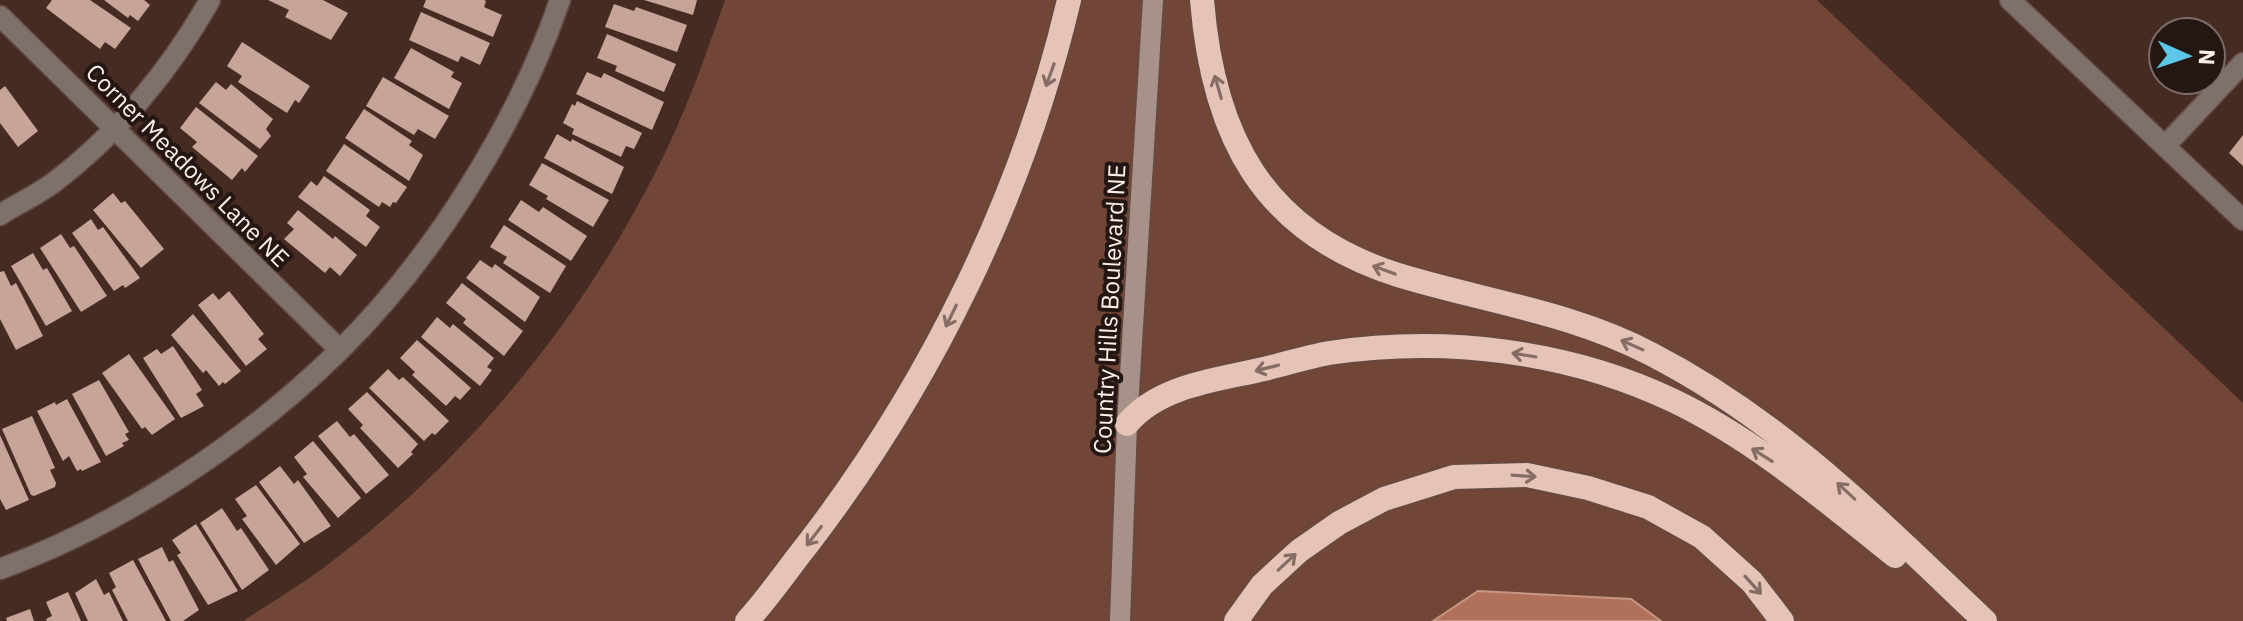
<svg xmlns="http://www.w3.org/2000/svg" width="2243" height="621" viewBox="0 0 2243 621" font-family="'IBM Plex Sans',sans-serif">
<rect width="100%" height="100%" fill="#462b22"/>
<path fill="#714636" d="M725 0H1817L2243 403V621H243C275 600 309 580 339 556 472 453 581 320 657 169 685 115 705 57 725 0Z"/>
<path fill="#b07059" stroke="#c79684" stroke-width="2" d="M1478 591 1631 599 1661 621H1433Z"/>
<path fill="#c6a498" d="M52 0H90L131 28 115 49 105 42 100 49 46 8Z
M104 0H144L150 5 138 21 130 15 128 18Z
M268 0H323L348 13 331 40 285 17 289 10Z
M426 0H484L486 1 484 7 502 15 493 37 423 7Z
M644 0H697L693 15Z
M614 4 634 11 636 7 687 25 677 52 605 27Z
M421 12 490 43 480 65 461 56 458 62 409 40Z
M607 34 676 64 664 92 615 71 617 66 597 58Z
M242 42 310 86 299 103 295 100 287 113 238 82 242 76 227 66Z
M411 48 454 72 451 77 462 83 449 109 394 78Z
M587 72 601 78 604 73 664 102 652 130 576 94Z
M383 77 449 116 435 139 418 129 414 135 366 106Z
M216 82 226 90 231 84 273 119 266 129 271 136 260 149 199 103Z
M5 86 38 131 18 147 0 123V90Z
M577 101 642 133 634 149 626 146 621 157 572 134 574 129 563 123 572 104 575 106Z
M196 107 258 156 245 172 242 168 232 180 192 147 197 142 180 128Z
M364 109 412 141 409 145 423 155 409 181 345 138Z
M557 134 571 142 572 139 624 167 612 194 544 158Z
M2243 135V166L2229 153Z
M344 144 407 187 396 203 393 202 390 207 382 202 379 207 326 171Z
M542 163 609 200 593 227 546 199 548 196 529 185Z
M324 176 370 210 366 216 380 227 366 247 298 197 311 181 317 186Z
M113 193 121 203 125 201 164 249 141 268 93 210Z
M521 200 539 212 543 207 587 236 571 261 508 220Z
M298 210 333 239 335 236 357 255 340 276 330 267 325 273 284 239 294 229 287 223Z
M91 219 98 230 103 227 140 278 125 288 123 285 114 291 72 233Z
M504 225 566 266 550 293 503 263 507 257 490 247Z
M61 234 70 248 74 246 107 296 81 312 40 248Z
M33 253 43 270 47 268 72 311 46 326 11 266Z
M480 260 492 268 495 264 540 297 525 322 466 278Z
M4 271 11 286 16 283 43 336 16 350 0 319V272Z
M462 283 523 331 504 356 463 323 466 319 446 303Z
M229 291 264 334 258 339 267 349 246 366 198 305 213 293 219 300Z
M193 314 241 371 225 384 223 382 219 386 206 370 203 373 171 335Z
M437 317 450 328 453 324 494 358 487 367 492 370 480 386 421 337Z
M417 340 471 388 460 400 455 396 446 406 412 375 415 372 400 358Z
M173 346 202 390 196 394 204 406 181 418 143 358 157 349 161 354Z
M129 354 175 419 152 435 145 427 142 429 102 373Z
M388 369 399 380 403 377 449 421 435 435 432 433 424 441 369 388Z
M99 380 129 432 125 434 129 440 122 443 124 446 106 456 72 394Z
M367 392 418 444 411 452 413 454 398 468 360 428 363 425 348 409Z
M67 399 101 462 82 471 81 469 77 471 69 456 63 461 37 411 55 402 56 405Z
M32 416 55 468 50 470 56 483 55 487 34 496 31 495 2 429Z
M337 421 350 437 354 434 389 475 366 494 318 436Z
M0 435 29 500 6 510 0 499Z
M313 441 361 498 338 518 303 477 307 474 294 457Z
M280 466 294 484 298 480 331 526 304 543 259 482Z
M256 485 300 544 276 565 242 519 247 516 235 499Z
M222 508 237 531 241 528 269 570 242 590 200 523Z
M196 524 238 591 208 605 177 555 181 553 172 540Z
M162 547 169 562 173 560 199 610 183 621H171L138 559Z
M133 560 166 621H128L112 590 116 587 109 573Z
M96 579 104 595 109 592 123 621H88L75 593Z
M68 592 81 621H47L46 619 52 616 46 602Z
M30 609 34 621H7L6 618Z"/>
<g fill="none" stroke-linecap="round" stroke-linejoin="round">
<g stroke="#634a42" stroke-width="23">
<path id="minor" d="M2010 0 2243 220
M0 16 340 350
M2165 146 2243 63
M0 215C17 204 37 195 53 183 117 135 171 69 210 0
M0 569C123 524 246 442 339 351 432 260 518 123 560 0"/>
</g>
<g stroke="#634a42" stroke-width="23">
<path id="secondary" d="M1120 621 1127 424 1153 0"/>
</g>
<g stroke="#634a42" stroke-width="27">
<path id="motorway" d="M1202 0C1213 136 1262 232 1398 275 1483 301 1571 312 1651 354 1783 422 1878 520 1985 621
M1127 424C1159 385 1218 380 1264 369 1285 364 1307 357 1329 353 1444 336 1566 350 1672 400 1754 439 1825 500 1895 556
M747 621C769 597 787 570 807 545 930 385 1023 196 1069 0
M1236 621 1262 585 1299 551 1339 523 1384 499 1454 477 1527 475 1588 488 1648 507 1702 537 1752 582 1782 621"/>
</g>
<use href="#minor" stroke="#7e706b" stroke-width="20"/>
<use href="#secondary" stroke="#a89189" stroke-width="20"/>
<use href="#motorway" stroke="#e5c3b6" stroke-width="24"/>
</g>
<defs><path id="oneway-shaft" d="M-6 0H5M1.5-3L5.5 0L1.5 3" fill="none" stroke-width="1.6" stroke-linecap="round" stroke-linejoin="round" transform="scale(2)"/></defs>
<g stroke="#846d64">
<use href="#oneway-shaft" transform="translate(1050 75) rotate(110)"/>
<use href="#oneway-shaft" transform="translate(1218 87) rotate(-106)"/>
<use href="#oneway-shaft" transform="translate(1384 270) rotate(-160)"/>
<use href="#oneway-shaft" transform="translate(951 316) rotate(116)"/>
<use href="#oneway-shaft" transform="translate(1632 345) rotate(-156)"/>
<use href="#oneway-shaft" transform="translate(1524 355) rotate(-171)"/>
<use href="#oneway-shaft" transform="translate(1267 368) rotate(166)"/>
<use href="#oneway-shaft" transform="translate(1762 455) rotate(-148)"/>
<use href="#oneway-shaft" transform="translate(1524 476) rotate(4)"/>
<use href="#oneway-shaft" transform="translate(1846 491) rotate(-137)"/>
<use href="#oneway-shaft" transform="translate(814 536) rotate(128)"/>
<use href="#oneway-shaft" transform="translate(1287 562) rotate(-43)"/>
<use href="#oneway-shaft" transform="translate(1753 585) rotate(48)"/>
</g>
<g text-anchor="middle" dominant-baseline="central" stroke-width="8" stroke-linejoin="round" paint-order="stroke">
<g font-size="24" fill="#fceee9" stroke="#241713">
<text transform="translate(188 165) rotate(45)">Corner Meadows Lane NE</text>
<text transform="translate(1109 309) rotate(-87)">Country Hills Boulevard NE</text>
</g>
</g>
<g transform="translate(2187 56) rotate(93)"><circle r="38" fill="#241713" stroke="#7a6d69" stroke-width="2"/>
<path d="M0-6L14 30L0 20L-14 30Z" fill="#5cc7e8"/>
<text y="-12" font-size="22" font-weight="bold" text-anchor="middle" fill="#fceee9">N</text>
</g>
</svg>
